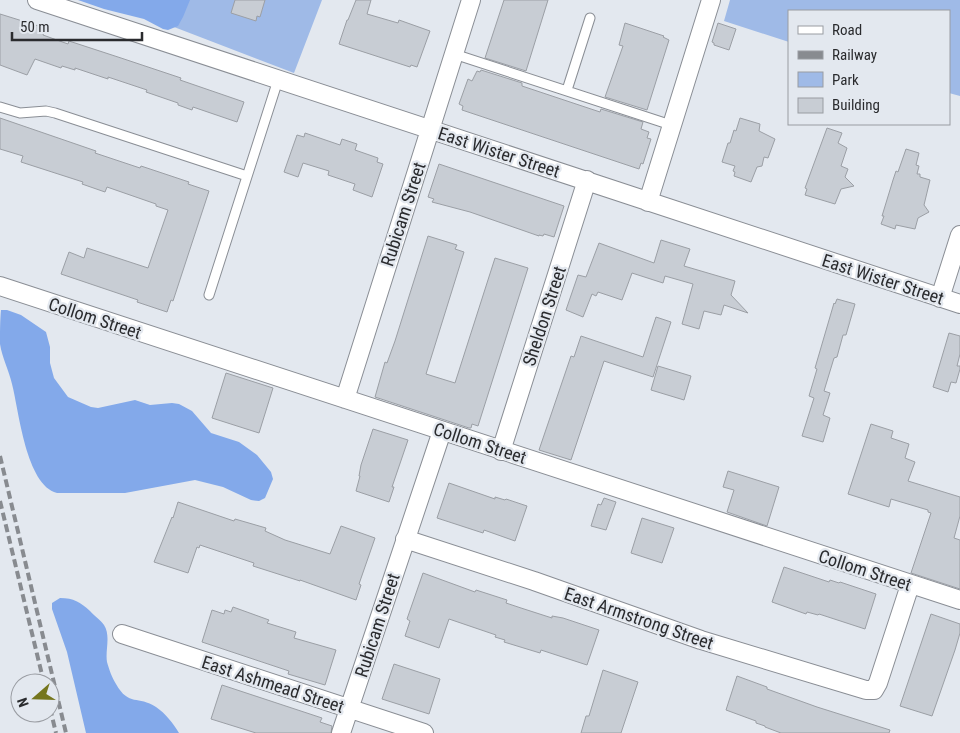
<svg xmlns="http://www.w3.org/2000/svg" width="960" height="733" viewBox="0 0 960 733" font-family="'Roboto Condensed',sans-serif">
<rect width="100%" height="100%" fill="#e3e8ef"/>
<path fill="#9fbae7" d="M139 0H322L294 73 135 12Z
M730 0H960V96L949 93V11H789V42L724 21Z"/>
<path fill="#83a9ea" d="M78 0H190L183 17 178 26 168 30 163 29 144 19 104 9Z
M1 310H7L21 315 46 332 50 347V363L54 378 68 397 91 407 98 408 135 400 150 405 172 403 179 404 192 411 211 433 239 442 257 455 271 472 273 479 265 498 259 501 251 500 223 487 195 480 125 493H57C26 485 19 411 12 384 9 371 2 357 0 344 0 334 0 320 1 310Z
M60 598C74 598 80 602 90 611 94 616 101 620 104 625 111 636 105 650 107 662 109 669 112 678 116 684 129 707 138 695 156 707 166 714 173 723 179 733H86L67 652 52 609V603Z"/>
<path fill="#c8cdd4" stroke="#9b9fa5" d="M235 0H265L260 17 257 16 256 21 231 13Z
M356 0H371L367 14 398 23 399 20 430 31 417 67 411 65 410 67 339 44 347 20H348Z
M504 0H548L526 71 485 58Z
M0 14 45 28 43 35 68 44 69 41 121 58 181 78 180 80 244 102 237 122 193 107 192 110 178 105V103L146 92 147 90 108 77V79L75 68V70L62 66 61 68 35 59 27 75 0 65Z
M625 23 664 36 663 37 669 40 647 110 605 97 623 46 619 45Z
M718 23 736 29 729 50 714 45V43L712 42Z
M481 70 522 83V86L600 112 601 109 643 122 641 129 649 132 647 138 651 139 643 164 641 163 639 169 462 110 463 106 459 104 468 79 472 81 477 71 480 72Z
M0 118 96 151 95 153 140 168 141 166 189 182 188 184 209 191 173 301 171 300 167 312 137 302 138 300 61 274 69 252 84 258 87 248 148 268 168 210 156 206V204L107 187 105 192 82 184 83 182 21 162 23 156 0 149Z
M740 118 760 124 759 131 775 139 768 158 764 157 762 166 757 167 751 182 734 176 735 172 733 171 735 166 722 162 728 143H730L734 130 736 131Z
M827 128 842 133 838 143 847 148 841 166 848 169 845 177 854 186 841 189 835 204 805 195 807 189 805 188Z
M305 133 340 145 342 139 357 144 355 150 378 158 377 162 383 164 372 197 353 190 355 184 328 175 329 171 303 163 298 177 284 172 297 135 304 137Z
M906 149 919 153 916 165 919 166 917 174H920V177L930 180 924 205 929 212 918 218 915 229 896 225 895 229 881 224 884 216H882L893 180 896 171 898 172Z
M439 164 564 206 554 237 544 234 543 236 539 235V236L470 212 432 202 434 199 428 197Z
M428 236 457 245 455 249 464 252 426 374 455 383 495 258 528 268 478 426 472 424 471 428H469L375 397 385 362 387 363 395 341Z
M661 240 690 249 684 266 735 281 731 295 748 313 724 305 721 315 704 311 699 329 682 324 693 284 665 276 663 283 632 273 622 300 598 292 596 296 592 294 583 317 566 310 578 275 586 277 599 243 654 263Z
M837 299 855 304 846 335H843L837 357 834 358 824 391 830 393 823 415 830 418 823 442 802 436 814 398 809 396 817 369 815 368 834 303 835 304Z
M656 317 671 322 653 377 604 361 571 460 539 450 571 356 574 357 581 336 643 357Z
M949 333 960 336V354L957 366H960V369L956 383 951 382 948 392 933 387Z
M658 366 691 376 684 400 651 390Z
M226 373 273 388 259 433 212 418Z
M871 424 893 431 891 438 909 444 905 458 915 462 908 481 960 497V516L954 538 960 540V589L911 573 931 513 928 512V510L891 499 889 507 848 494Z
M373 429 408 440 392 487H394L389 502 356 491 360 476H359L361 465Z
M728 471 779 487 767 526 727 512 734 490 723 487Z
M449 483 495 499V497L505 500 506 499 527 506 515 541 484 530 483 533 437 518Z
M604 498 616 502 606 530 591 526 598 504 601 505Z
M178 502 234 521 235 519 266 528 265 531 285 540 330 554 341 526 375 538 359 584 361 585 356 600 300 580V581L253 566 254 563 200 545 199 548 197 547 188 573 154 562 172 517 173 518Z
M642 518 674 528 662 563 631 553Z
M784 567 829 582 830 580 839 583 840 582 876 594 865 629 819 614 818 615 807 612 806 614 772 602Z
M423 573 475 592 476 590 507 600 506 603 521 608 552 618V616L563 618 599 630 587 665 541 650 540 653 504 642 505 640 495 637 496 635 449 619 439 648 405 636 410 621 407 619Z
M233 607 269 620 267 623 296 632 294 638 336 650 325 685 288 674 289 671 202 642 212 610 224 614 225 610 231 612Z
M931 614 960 624V633L955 650 932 716 900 706Z
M394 664 440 679 429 714 382 699Z
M603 670 638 682 621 733H581L586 716H589Z
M737 676 767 687V689L817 707 890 730 889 733H781L765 727V726L756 723V721L726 710Z
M222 685 322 718 320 722 332 726 331 733H256L211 719Z"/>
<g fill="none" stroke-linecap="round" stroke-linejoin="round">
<g stroke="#8a8e95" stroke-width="11">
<path id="lane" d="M454 54 671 125
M567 90 590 18
M0 107 20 113 46 111 55 113 247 176
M209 295 278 80"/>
</g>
<g stroke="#8a8e95" stroke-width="20">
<path id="street" d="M37 0 960 304
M648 202 711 0
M0 286 960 600
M940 298 960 235
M345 399 471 0
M501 451 587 180
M405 539 534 581 701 640 866 690H874L878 683 910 585
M122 634 424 733
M341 733 442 431"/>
</g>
<use href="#lane" stroke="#fff" stroke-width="9"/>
<use href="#street" stroke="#fff" stroke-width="18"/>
<path stroke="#888b90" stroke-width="4" stroke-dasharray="8 4" stroke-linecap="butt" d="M0 456 66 733
M0 501 44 683
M50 708 56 733"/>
</g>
<g text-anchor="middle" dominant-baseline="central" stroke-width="4.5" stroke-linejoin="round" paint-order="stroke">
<g font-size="18" fill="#2a2b2e" stroke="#e3e8ef">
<text transform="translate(499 152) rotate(18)">East Wister Street</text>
<text transform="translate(403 214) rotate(-72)">Rubicam Street</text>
<text transform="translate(883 279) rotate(18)">East Wister Street</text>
<text transform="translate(544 316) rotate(-72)">Sheldon Street</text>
<text transform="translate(95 318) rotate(18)">Collom Street</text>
<text transform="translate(480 443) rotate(18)">Collom Street</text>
<text transform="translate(865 570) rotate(18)">Collom Street</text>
<text transform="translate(639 618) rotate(19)">East Armstrong Street</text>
<text transform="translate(377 625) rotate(-72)">Rubicam Street</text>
<text transform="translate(273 684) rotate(18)">East Ashmead Street</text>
</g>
</g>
<rect x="788" y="10" width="162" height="115" fill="#e3e8ef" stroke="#999ca2"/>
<rect x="798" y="26" width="25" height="8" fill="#ffffff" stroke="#999ca2"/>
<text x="832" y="35" font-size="15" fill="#2a2b2e">Road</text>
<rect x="798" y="51" width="25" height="8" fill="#888b90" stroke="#999ca2"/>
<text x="832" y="60" font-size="15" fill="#2a2b2e">Railway</text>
<rect x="798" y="72" width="25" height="15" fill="#9fbae7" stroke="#999ca2"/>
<text x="832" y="85" font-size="15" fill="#2a2b2e">Park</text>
<rect x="798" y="98" width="25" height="15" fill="#c8cdd4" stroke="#999ca2"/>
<text x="832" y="110" font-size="15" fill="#2a2b2e">Building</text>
<g transform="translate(35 698) rotate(250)"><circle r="24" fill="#e3e8ef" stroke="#999ca2"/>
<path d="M0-4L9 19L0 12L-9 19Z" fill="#75761d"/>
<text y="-8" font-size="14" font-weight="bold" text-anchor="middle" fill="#2a2b2e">N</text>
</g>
<path d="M12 32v8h130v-8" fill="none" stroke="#2a2b2e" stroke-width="2.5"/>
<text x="20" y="32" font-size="15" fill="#2a2b2e" stroke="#e3e8ef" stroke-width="4" paint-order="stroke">50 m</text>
</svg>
